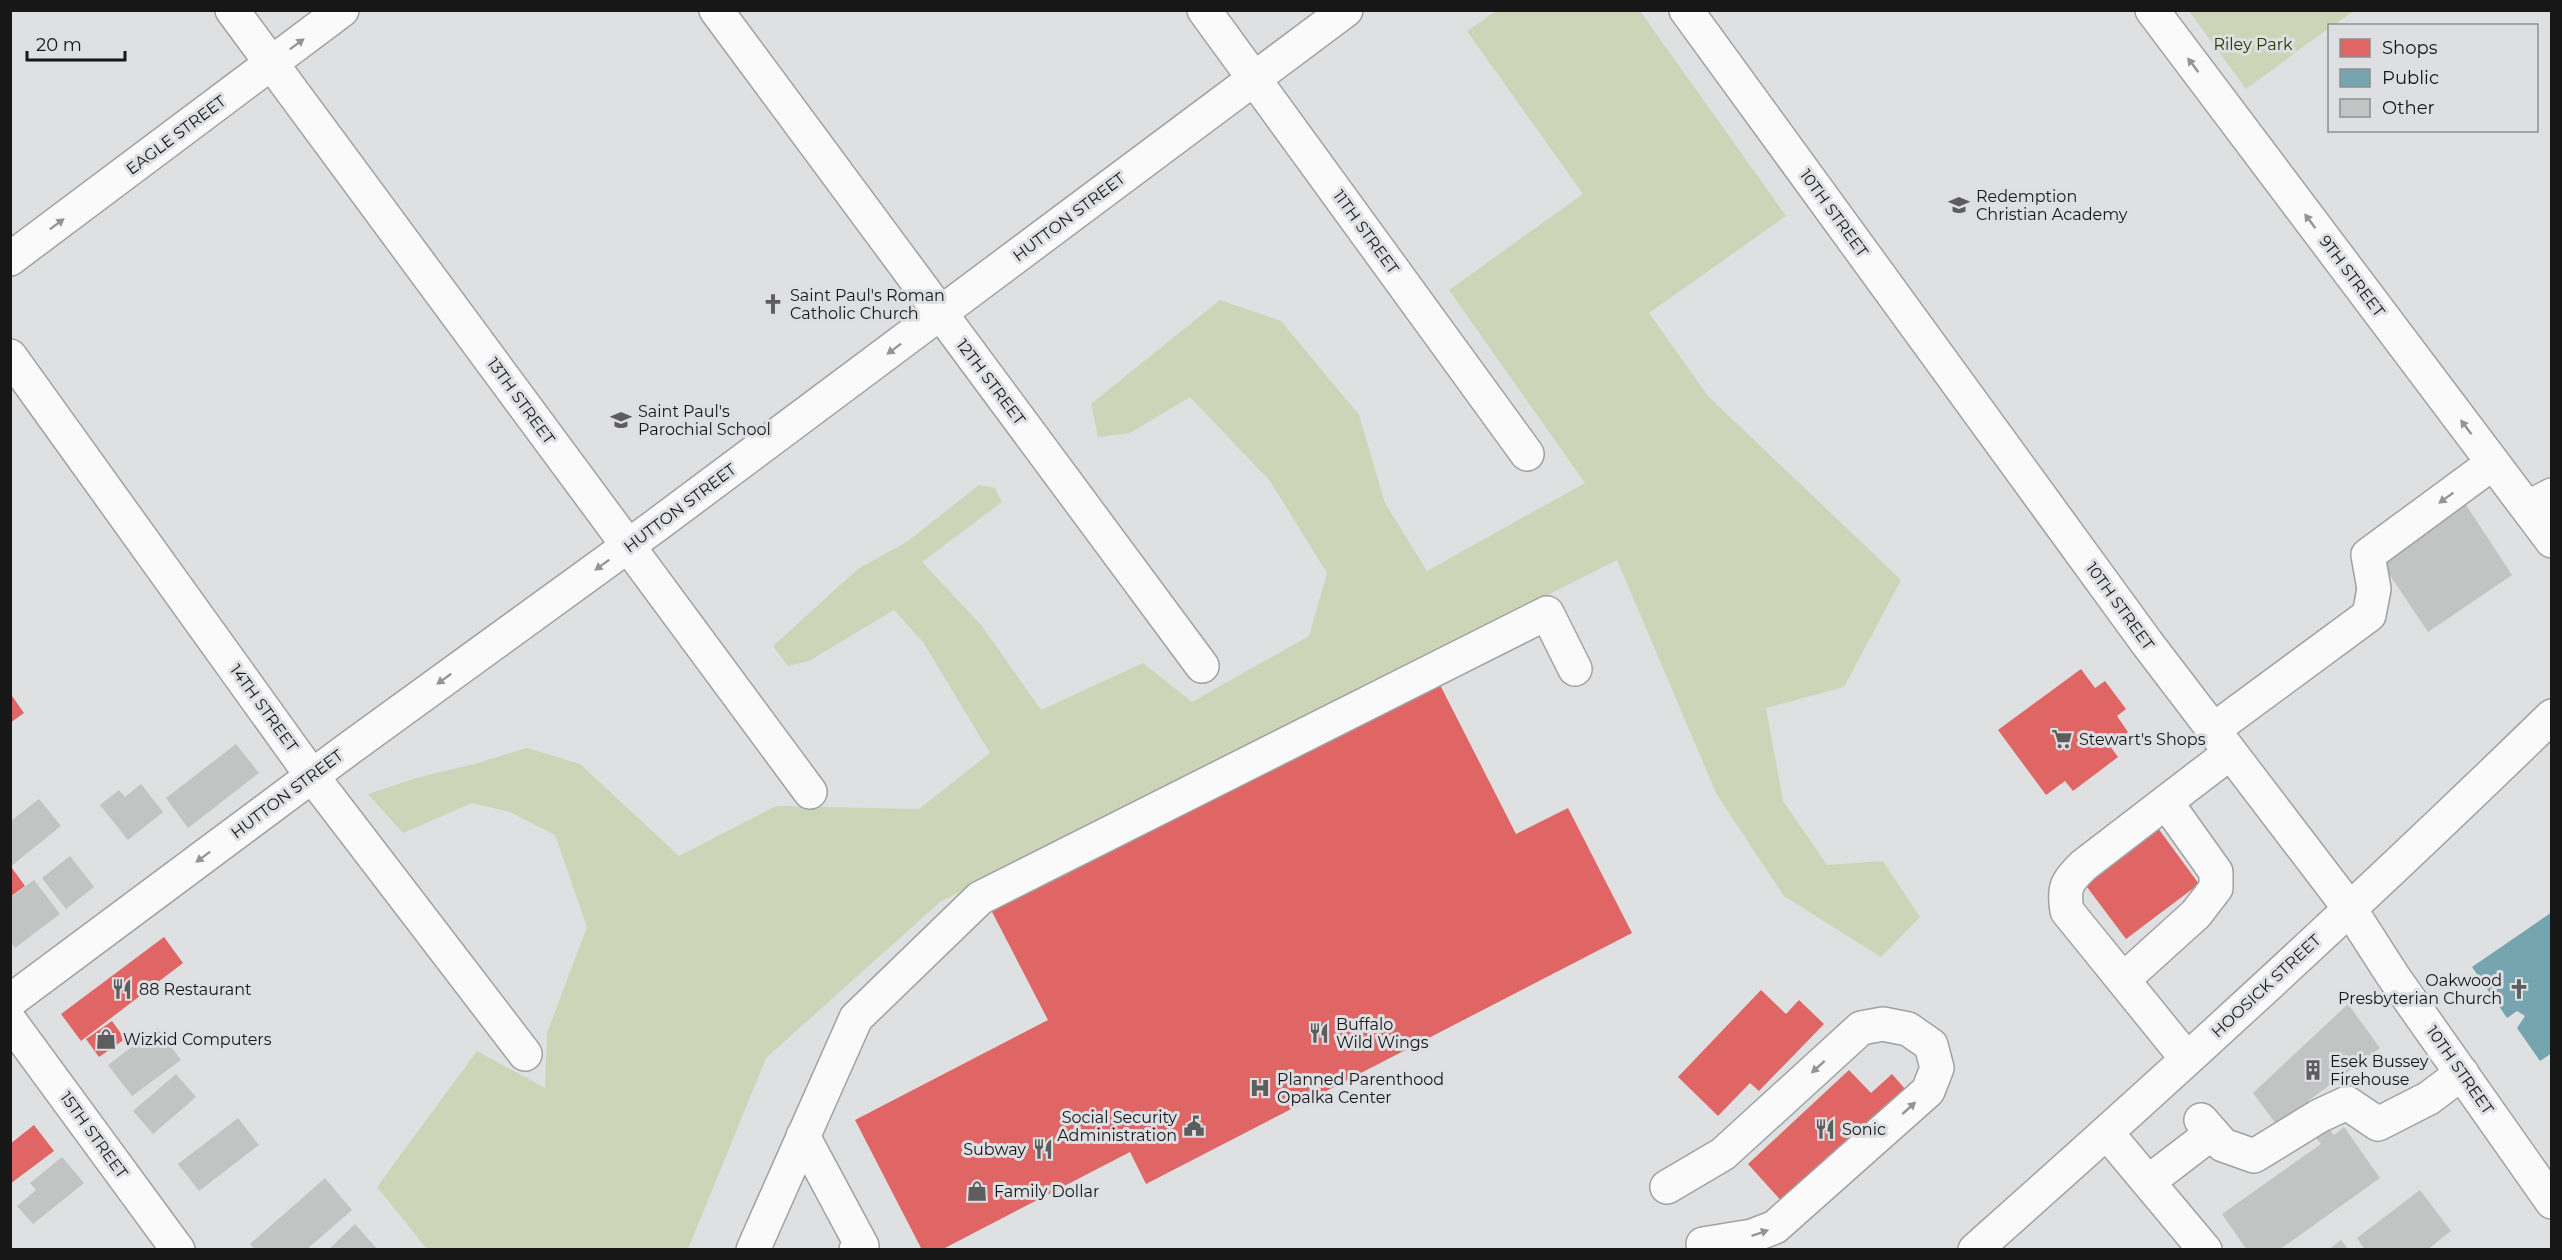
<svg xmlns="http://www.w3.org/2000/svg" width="2562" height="1260" viewBox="0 0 2562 1260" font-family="Montserrat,sans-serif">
<rect width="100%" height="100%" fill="#dfe0e1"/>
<path fill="#ccd5b8" d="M1496 11H1640L1786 216 1649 313 1708 396 1901 580 1844 687 1766 708 1783 801 1827 865 1883 861 1920 917 1881 957 1784 896 1717 795 1617 560 940 902 766 1058 688 1249H427L377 1187 477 1051 545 1088 547 1033 587 927 555 835 510 812 472 803 403 833 368 794 416 778 474 764 527 748 580 764 679 856 776 806 919 809 990 753 923 642 894 610 809 661 788 666 773 646 858 569 908 541 979 485 995 488 1002 502 922 562 982 626 1041 710 1143 663 1192 702 1309 636 1327 573 1270 481 1190 397 1130 433 1098 437 1091 404 1220 300 1281 321 1359 415 1385 503 1427 571 1585 483 1449 290 1583 194 1467 31Z
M2189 11H2354L2334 25 2330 26 2329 28 2246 89Z"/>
<path fill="#e06666" d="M2081 669 2095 688 2105 681 2126 709 2117 716 2128 732 2110 746 2118 757 2073 791 2065 781 2046 795 1998 730Z
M1436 677 1516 834 1568 808 1632 933 1146 1184 1130 1152 941 1250H922L855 1120 1048 1020 990 908Z
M10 693 24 713 10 723Z
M2155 824 2199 884 2126 939 2081 879Z
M12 868 25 886 10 897V869Z
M164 937 183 963 81 1041 61 1014Z
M1761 990 1786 1014 1799 1000 1824 1024 1759 1091 1750 1083 1718 1116 1678 1077Z
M112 1021 125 1039 99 1057 86 1039Z
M1849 1070 1871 1093 1892 1074 1906 1090 1784 1204 1748 1164Z
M34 1125 54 1151 10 1184V1144Z"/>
<path fill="#76a5af" d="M2552 912V1053L2540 1061 2517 1028 2525 1016 2517 1011 2507 1018 2472 967Z"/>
<path fill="#c2c3c3" d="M2464 502 2512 575 2428 632 2379 559Z
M236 744 259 773 188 828 166 798Z
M141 784 163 812 128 840 100 805 119 790 125 797Z
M39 799 61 826 10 867V818L12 820Z
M70 856 94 887 66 909 42 878Z
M34 880 60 914 15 948 10 942V898Z
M2348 1004 2380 1048 2308 1101 2334 1135 2344 1127 2380 1178 2279 1250H2247L2222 1214 2321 1144 2295 1111 2276 1124 2253 1093Z
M157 1028 181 1060 132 1096 108 1065Z
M176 1074 196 1097 153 1134 133 1111Z
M238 1118 259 1145 199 1191 178 1164Z
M62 1157 84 1183 33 1224 17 1206 36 1190 30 1183Z
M325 1178 352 1210 306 1250H255L250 1244Z
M2420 1190 2451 1231 2427 1250H2365L2357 1238Z
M355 1224 378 1250H328Z
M2341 1240 2349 1250H2328Z"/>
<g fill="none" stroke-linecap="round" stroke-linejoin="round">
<g stroke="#a0a1a2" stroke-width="36">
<path id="minor" d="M232 10 810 792
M716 10 1202 666
M1204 10 1527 454
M1686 10 2147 643 2350 909
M2152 10 2552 541
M10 259 342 10
M10 356 312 776 525 1054
M2527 508 2552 495
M2213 730 2369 615 2374 589 2368 555 2493 463
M2123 980 2196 914 2216 888V872L2166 802
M10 1001 347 750 654 527 1346 10
M10 1021 178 1250
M2187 1059 2067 911C2063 887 2067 881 2084 865L2230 753
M2201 1120 2223 1145 2254 1156 2319 1116 2347 1103 2378 1124 2429 1098 2462 1073
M2107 1133 2205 1250
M803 1136 862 1246 856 1250
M2148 1182 2212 1133
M1667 1187 1723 1154 1861 1028 1883 1024 1908 1029 1931 1045 1937 1068 1928 1091 1775 1227 1752 1236 1703 1244
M753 1250 856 1018 980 898 1547 613 1575 669"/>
</g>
<g stroke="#a0a1a2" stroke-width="36">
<path id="major" d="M2350 909 2393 976 2552 1202"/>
</g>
<g stroke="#a0a1a2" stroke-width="36">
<path id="highway" d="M1975 1250C2171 1076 2364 899 2552 716"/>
</g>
<use href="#minor" stroke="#fafafa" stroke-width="33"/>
<use href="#major" stroke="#fafafa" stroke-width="33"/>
<use href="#highway" stroke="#fafafa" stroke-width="33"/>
</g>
<defs><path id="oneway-solid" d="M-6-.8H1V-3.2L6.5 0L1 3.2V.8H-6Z" transform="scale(1.5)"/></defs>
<g fill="#949494">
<use href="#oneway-solid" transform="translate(297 44) rotate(-37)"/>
<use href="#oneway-solid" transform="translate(2193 65) rotate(-127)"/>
<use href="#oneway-solid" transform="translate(2310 221) rotate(-127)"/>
<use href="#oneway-solid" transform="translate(57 224) rotate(-37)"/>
<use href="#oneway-solid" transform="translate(894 349) rotate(143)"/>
<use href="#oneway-solid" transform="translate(2466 427) rotate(-127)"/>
<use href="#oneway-solid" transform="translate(2446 498) rotate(144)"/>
<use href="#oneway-solid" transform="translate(602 565) rotate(144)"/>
<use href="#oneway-solid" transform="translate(444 679) rotate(144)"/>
<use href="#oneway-solid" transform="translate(203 857) rotate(143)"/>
<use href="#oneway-solid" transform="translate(1818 1067) rotate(138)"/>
<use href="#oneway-solid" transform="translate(1909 1108) rotate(-42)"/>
<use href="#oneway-solid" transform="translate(1760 1233) rotate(-19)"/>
</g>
<defs>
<g id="school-bare" transform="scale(1.62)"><path d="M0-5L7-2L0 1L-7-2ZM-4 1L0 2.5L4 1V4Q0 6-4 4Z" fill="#5d5d5e" stroke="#dedfe2" stroke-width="2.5" paint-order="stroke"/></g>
<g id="church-bare" transform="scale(1.62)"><path d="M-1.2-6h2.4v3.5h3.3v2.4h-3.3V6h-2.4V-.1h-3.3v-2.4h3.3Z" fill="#5d5d5e" stroke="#dedfe2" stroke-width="2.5" paint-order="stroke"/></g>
<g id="supermarket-bare" transform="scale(1.62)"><path d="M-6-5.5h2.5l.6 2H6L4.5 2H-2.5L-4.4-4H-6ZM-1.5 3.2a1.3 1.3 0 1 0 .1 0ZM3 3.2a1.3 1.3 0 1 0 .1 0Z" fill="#5d5d5e" stroke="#dedfe2" stroke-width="2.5" paint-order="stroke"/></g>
<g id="restaurant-bare" transform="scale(1.62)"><path d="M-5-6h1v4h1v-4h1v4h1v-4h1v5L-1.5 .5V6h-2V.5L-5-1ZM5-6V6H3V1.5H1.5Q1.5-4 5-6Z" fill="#5d5d5e" stroke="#dedfe2" stroke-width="2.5" paint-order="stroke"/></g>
<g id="shop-bare" transform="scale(1.62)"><path d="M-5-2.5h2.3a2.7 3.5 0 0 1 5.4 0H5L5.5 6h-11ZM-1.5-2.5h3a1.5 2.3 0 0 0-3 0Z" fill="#5d5d5e" stroke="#dedfe2" stroke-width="2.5" paint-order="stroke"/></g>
<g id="building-bare" transform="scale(1.62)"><path d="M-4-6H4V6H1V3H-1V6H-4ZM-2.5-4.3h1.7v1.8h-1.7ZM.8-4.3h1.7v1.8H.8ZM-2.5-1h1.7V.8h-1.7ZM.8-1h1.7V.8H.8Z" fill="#5d5d5e" stroke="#dedfe2" stroke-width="2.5" paint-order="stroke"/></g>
<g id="hospital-bare" transform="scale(1.62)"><path d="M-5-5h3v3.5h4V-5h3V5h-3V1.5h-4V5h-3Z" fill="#5d5d5e" stroke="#dedfe2" stroke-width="2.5" paint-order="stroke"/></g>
<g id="civic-bare" transform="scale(1.62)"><path d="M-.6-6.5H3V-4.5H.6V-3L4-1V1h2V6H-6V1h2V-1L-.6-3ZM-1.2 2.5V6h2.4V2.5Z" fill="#5d5d5e" stroke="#dedfe2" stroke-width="2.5" paint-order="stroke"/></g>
</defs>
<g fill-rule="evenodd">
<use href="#school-bare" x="1959" y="205"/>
<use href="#church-bare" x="773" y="304"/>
<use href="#school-bare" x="621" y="420"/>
<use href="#supermarket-bare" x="2062" y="739"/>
<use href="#restaurant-bare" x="122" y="989"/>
<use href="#church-bare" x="2519" y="989"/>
<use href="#restaurant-bare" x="1319" y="1033"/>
<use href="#shop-bare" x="106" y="1039"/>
<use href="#building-bare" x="2313" y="1070"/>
<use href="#hospital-bare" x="1260" y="1088"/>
<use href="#civic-bare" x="1194" y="1126"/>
<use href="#restaurant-bare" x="1825" y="1129"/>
<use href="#restaurant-bare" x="1043" y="1149"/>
<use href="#shop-bare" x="977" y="1191"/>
</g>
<g text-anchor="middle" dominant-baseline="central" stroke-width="6" stroke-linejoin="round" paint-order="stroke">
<g font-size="16" fill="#2d3805" stroke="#dedfe2">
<text x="2253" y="44">Riley Park</text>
</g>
<g font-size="16" fill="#171718" stroke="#dedfe2">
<text transform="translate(176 135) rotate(-37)">EAGLE STREET</text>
<text transform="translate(1834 213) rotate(54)">10TH STREET</text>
<text transform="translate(1069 217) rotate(-37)">HUTTON STREET</text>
<text transform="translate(1366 232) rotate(54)">11TH STREET</text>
<text transform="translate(2352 276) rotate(53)">9TH STREET</text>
<text transform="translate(991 382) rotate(53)">12TH STREET</text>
<text transform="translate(521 401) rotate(54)">13TH STREET</text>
<text transform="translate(680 508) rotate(-37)">HUTTON STREET</text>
<text transform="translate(2120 606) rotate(54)">10TH STREET</text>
<text transform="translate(264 708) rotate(54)">14TH STREET</text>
<text transform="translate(287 794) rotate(-37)">HUTTON STREET</text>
<text transform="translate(2266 986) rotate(-43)">HOOSICK STREET</text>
<text transform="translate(2460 1070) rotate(55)">10TH STREET</text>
<text transform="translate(94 1135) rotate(54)">15TH STREET</text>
</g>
<g font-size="16" fill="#171718" stroke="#dedfe2" text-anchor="start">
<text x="1976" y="196">Redemption<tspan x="1976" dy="18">Christian Academy</tspan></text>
<text x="790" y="295">Saint Paul's Roman<tspan x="790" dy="18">Catholic Church</tspan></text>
<text x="638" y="411">Saint Paul's<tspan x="638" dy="18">Parochial School</tspan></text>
<text x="2079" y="739">Stewart's Shops</text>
<text x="2502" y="980" text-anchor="end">Oakwood<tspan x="2502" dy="18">Presbyterian Church</tspan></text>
<text x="139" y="989">88 Restaurant</text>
<text x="1336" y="1024">Buffalo<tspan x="1336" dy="18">Wild Wings</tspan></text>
<text x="123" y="1039">Wizkid Computers</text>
<text x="2330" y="1061">Esek Bussey<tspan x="2330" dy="18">Firehouse</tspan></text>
<text x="1277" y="1079">Planned Parenthood<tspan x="1277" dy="18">Opalka Center</tspan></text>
<text x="1177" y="1117" text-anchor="end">Social Security<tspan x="1177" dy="18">Administration</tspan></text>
<text x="1842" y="1129">Sonic</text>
<text x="1026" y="1149" text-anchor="end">Subway</text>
<text x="994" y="1191">Family Dollar</text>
</g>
</g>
<rect width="2562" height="1260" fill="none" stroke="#171718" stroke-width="24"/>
<rect x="2328" y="24" width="210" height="108" fill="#dedfe2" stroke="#8e8f91" stroke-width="1.5"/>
<rect x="2340" y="39" width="30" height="18" fill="#e06666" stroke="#8e8f91" stroke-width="1.5"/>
<text x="2382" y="54" font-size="18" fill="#171718">Shops</text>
<rect x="2340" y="69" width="30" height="18" fill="#76a5af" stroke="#8e8f91" stroke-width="1.5"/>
<text x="2382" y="84" font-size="18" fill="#171718">Public</text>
<rect x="2340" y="99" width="30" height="18" fill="#c2c3c3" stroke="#8e8f91" stroke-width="1.5"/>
<text x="2382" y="114" font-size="18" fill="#171718">Other</text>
<path d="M27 51v9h98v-9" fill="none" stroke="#171718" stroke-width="3"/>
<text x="36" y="51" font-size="18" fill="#171718" stroke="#dedfe2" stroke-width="4.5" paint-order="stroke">20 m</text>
</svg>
